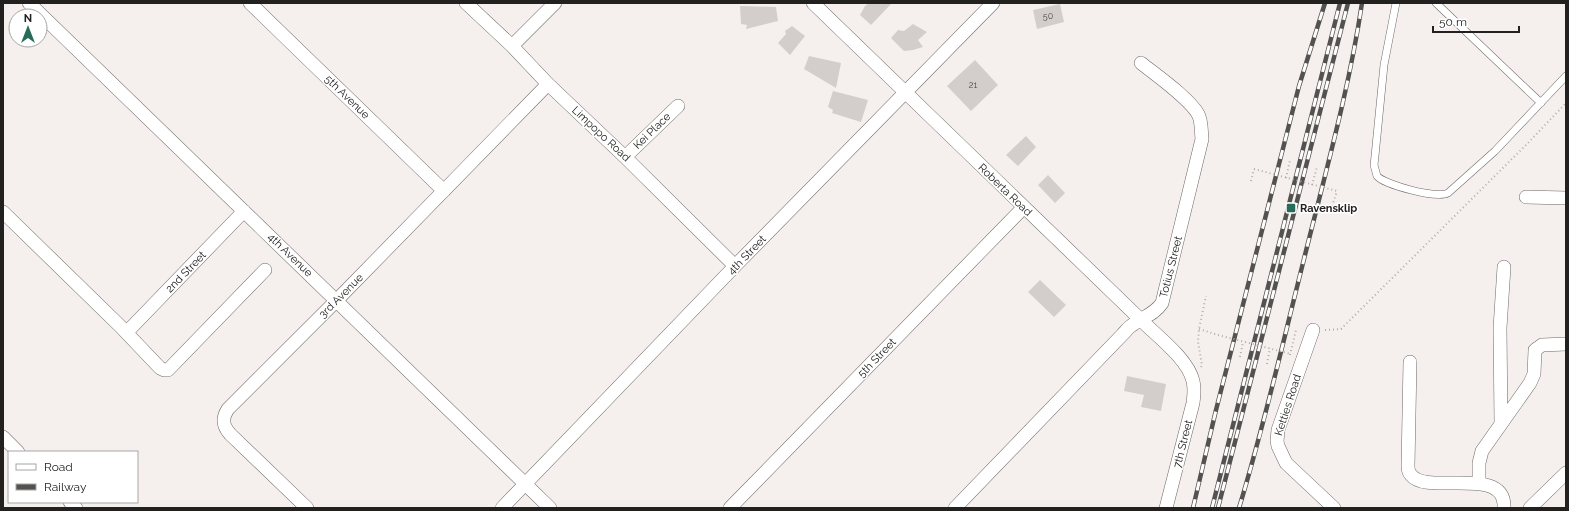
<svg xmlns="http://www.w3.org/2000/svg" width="1569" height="511" viewBox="0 0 1569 511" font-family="Raleway,sans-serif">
<rect width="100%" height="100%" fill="#f5f0ee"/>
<path fill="#d3cecc" d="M869 3H892L871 25 860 15 865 6Z
M1060 4 1064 22 1037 29 1033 10Z
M740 6 776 7 778 21 746 29 747 25 741 24Z
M913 24 927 32 918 40 923 47 913 50 904 51 891 38 898 30 904 31Z
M792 26 805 36 790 55 778 43 786 34 785 31Z
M809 56 841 63 836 88 804 69Z
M975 60 998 85 971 111 947 86Z
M833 91 868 100 861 122 832 113 833 110 828 107Z
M1026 136 1036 147 1018 166 1006 155Z
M1048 175 1065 193 1055 203 1038 185Z
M1040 280 1066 305 1054 317 1028 292Z
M1127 376 1166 384 1161 411 1141 407 1144 395 1124 391Z"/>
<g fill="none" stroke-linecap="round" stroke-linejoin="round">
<g stroke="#6e6967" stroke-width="8">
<path id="lane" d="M1396 3 1384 65 1375 156 1374 165 1377 176C1385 185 1437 199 1448 193L1495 151 1566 76
M1436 3 1541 103"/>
</g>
<g stroke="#6e6967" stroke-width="14">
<path id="street" d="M29 3 550 508
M250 3 444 191
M466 3 512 46 548 84 625 157 735 266
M813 3 1141 320C1157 336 1188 359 1193 381 1195 389 1194 396 1193 403L1166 508
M512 46 555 3
M625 157 678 106
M1526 197 1566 198
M3 212 120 326 160 368 164 370H168L265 270
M1313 330 1278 430 1277 441 1278 446 1286 463 1334 508
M127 332 244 211
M1410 362 1408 466C1408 469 1409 473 1411 475 1427 496 1506 464 1504 508
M1501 424 1500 328 1504 267
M3 437 18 452
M1479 484V463L1482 451 1530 383 1534 374 1535 350 1542 345 1566 344
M70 502 76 508
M307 508 230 434C222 425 222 418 228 409L336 301 548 84
M502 508 735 266 993 3
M730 508 1023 208
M955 508 1122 335C1125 332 1128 328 1131 326 1142 317 1154 315 1162 303L1202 139C1201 131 1202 121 1198 114 1189 98 1156 75 1141 63
M1530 508 1566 473"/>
</g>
<path stroke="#b0acab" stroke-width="2" stroke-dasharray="1 3" stroke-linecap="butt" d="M1286 178 1290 160
M1251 181 1254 169
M1312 185 1317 167
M1332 206 1337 191
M1199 329 1218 335
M1325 330 1341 329 1527 144 1566 103
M1290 355 1296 330
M1240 357 1243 342
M1267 364 1270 348
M1201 367 1202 365 1198 342 1199 329 1206 296"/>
<use href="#lane" stroke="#fff" stroke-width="7"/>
<use href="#street" stroke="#fff" stroke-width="13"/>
<g stroke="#545250" stroke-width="4.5">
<path id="rail" d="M1193 508 1216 410 1299 86 1325 3
M1212 508 1340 3
M1218 508 1348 3
M1239 508C1264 426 1283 342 1304 259 1325 174 1349 90 1362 3"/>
</g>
<use href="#rail" stroke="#fff" stroke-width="3" stroke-dasharray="9" stroke-linecap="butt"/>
<path stroke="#b0acab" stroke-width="2" stroke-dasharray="1 3" stroke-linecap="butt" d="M1254 169 1337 191
M1218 335 1291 354"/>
</g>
<rect fill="#296b5b" stroke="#fff" stroke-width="1.5" x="1286" y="203" width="10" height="10" rx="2"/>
<g text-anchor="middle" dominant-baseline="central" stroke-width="3" stroke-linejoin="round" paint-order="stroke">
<g font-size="9" fill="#4f4c4b">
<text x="1048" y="16">50</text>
<text x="973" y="85">21</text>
</g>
<g font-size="11" fill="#232120" stroke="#fff">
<text transform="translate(347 97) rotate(44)">5th Avenue</text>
<text transform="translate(652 131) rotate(-44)">Kei Place</text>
<text transform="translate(601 134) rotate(43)">Limpopo Road</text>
<text transform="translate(1005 190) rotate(44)">Roberta Road</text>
<text transform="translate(290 255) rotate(44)">4th Avenue</text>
<text transform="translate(747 255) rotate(-46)">4th Street</text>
<text transform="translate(1171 267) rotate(-76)">Totius Street</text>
<text transform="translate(186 272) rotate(-46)">2nd Street</text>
<text transform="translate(341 296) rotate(-45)">3rd Avenue</text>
<text transform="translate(877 358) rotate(-46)">5th Street</text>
<text transform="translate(1288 405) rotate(-72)">Ketties Road</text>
<text transform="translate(1183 444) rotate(-76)">7th Street</text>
</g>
<g font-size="11" font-weight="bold" fill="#232120" stroke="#fff" text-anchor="start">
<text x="1300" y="208">Ravensklip</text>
</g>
</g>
<rect width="1569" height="511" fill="none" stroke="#232120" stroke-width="8"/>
<rect x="8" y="451" width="130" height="52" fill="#ffffff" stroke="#a7a6a6"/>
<rect x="16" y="464" width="20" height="6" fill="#ffffff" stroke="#a7a6a6"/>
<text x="44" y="471" font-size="12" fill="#232120">Road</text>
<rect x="16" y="484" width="20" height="6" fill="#545250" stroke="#a7a6a6"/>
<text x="44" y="491" font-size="12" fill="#232120">Railway</text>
<g transform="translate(28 28)"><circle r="19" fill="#ffffff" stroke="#a7a6a6"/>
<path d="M0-3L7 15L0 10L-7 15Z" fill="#296b5b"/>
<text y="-6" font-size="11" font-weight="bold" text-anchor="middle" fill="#232120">N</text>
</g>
<path d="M1433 26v6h86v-6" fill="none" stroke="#232120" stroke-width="2"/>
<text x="1439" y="26" font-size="12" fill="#232120" stroke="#ffffff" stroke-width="3" paint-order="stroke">50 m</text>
</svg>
